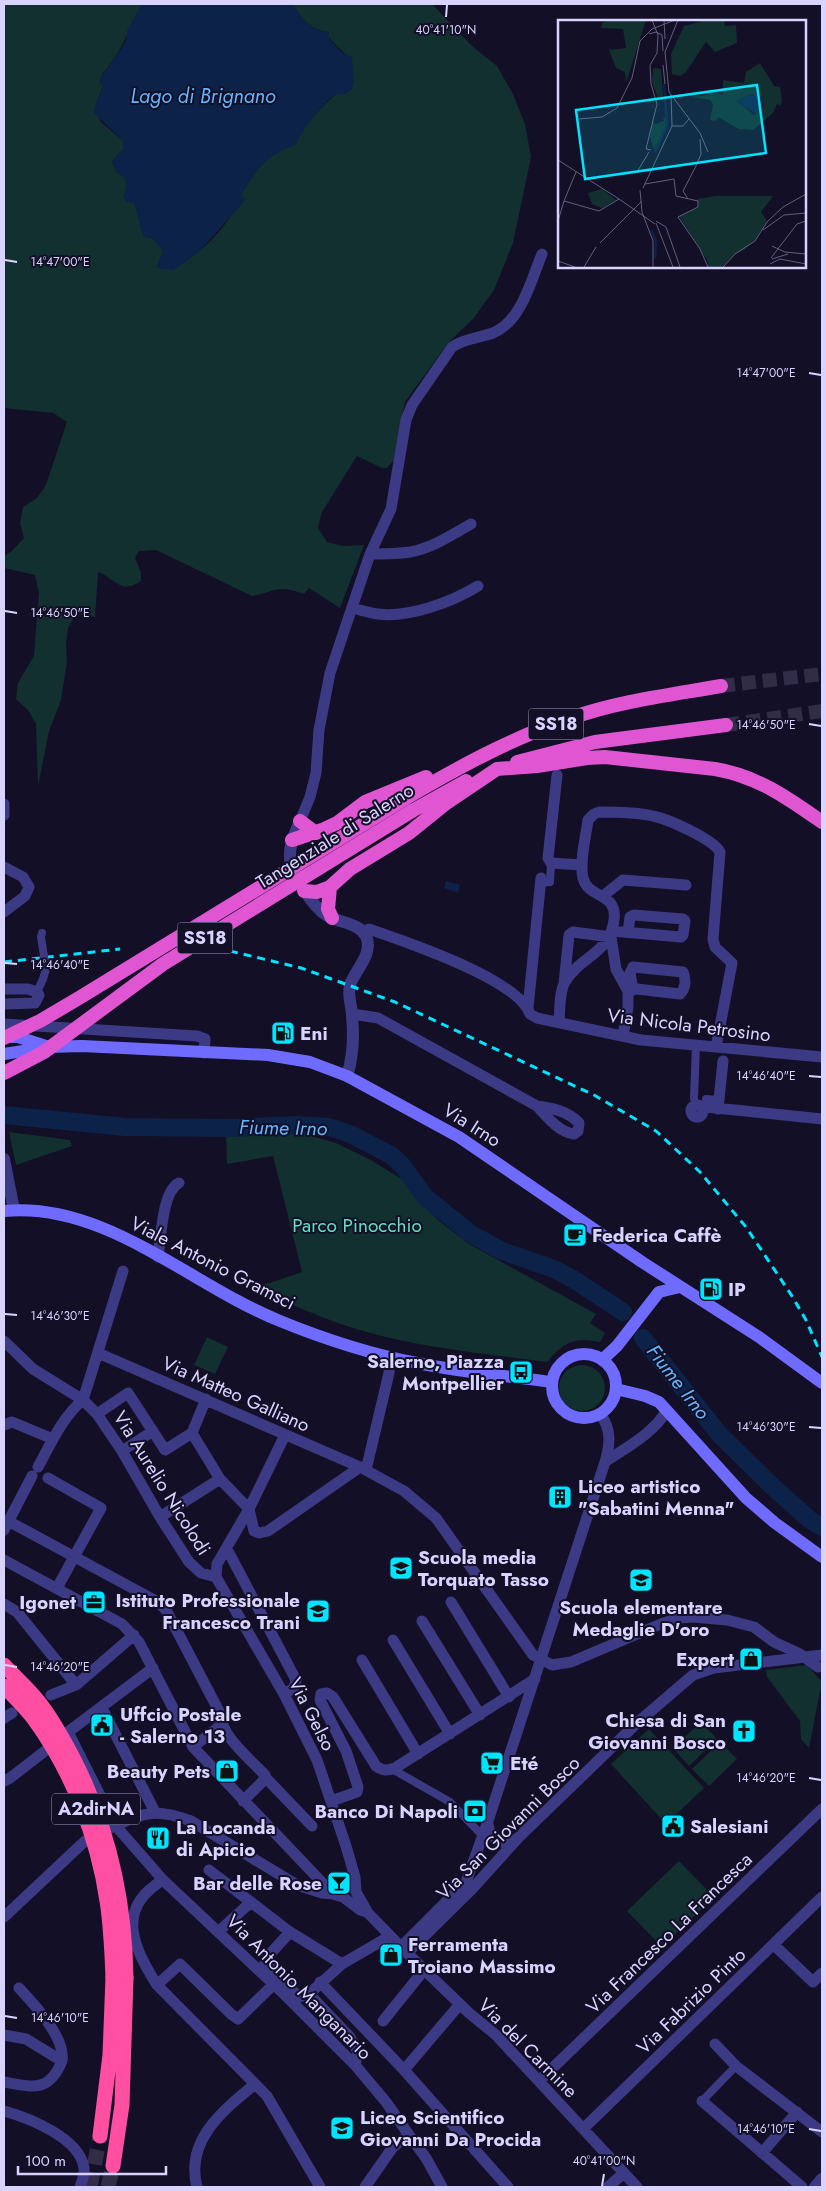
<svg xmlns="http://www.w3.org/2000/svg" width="826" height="2191" viewBox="0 0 826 2191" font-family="Jost,sans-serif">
<rect width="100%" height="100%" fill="#130f26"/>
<path fill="#12302f" d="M4 4H142C129 28 121 55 101 75L103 87 96 103 100 121 123 141 124 148 112 162 117 173 124 177 127 185 124 198 135 203 143 236 153 238 163 251 157 267 173 269C196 256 218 237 232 214 236 209 237 202 240 196 252 172 269 152 295 145 297 132 326 101 338 93L346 55 328 37 329 32C311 30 302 20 293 4H432L472 46 497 66 513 94 525 124 531 157 513 243 494 290 473 319 448 343 405 402 394 460 387 468H382L357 456 322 512 318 528 327 542 343 546 364 545 340 608 309 588 304 594C277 584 277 591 252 596L156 550 139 551 135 558 141 573V581C120 595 115 578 98 572L95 617 76 614 68 628 66 644 67 661 61 700 49 731 38 786 36 724 28 710 16 699 18 683 34 656 39 593 35 575 4 568V556L12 551 24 538 20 523 23 507 37 498 46 485 67 422 53 413 4 408Z
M250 1131 308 1135 336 1143 371 1160 403 1180 438 1220 469 1244 596 1314 590 1323 605 1333 600 1342C575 1337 563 1342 547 1362 486 1354 423 1348 363 1331 324 1320 287 1302 250 1286L270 1283 302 1272 273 1156 227 1164 226 1134Z
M9 1132 70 1140 72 1146 16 1165Z
M207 1337 228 1347 215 1374 194 1365Z
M559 1388a23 23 0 1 1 46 0a23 23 0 1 1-46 0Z
M807 1665 822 1682 809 1748 801 1739 800 1721 767 1677 766 1670Z
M701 1722 717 1739 689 1766 673 1748Z
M649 1729 704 1788 666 1824 611 1764Z
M720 1742 737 1759 709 1786 692 1769Z
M679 1861 714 1897 662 1947 627 1911Z"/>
<path fill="#0c2248" d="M142 4H293C302 20 311 30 329 32L328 37C335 45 341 54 352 57L354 79 352 89 345 94C342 94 339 93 337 94 327 97 297 136 296 145 267 153 256 171 241 195L245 199 242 204 198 253 173 270 157 268 163 251 153 238 143 237 135 204 126 202 124 198 127 185 124 177 117 173 112 162 124 148 123 141 94 113 96 103 103 87 100 82 101 75 108 68 126 41 127 31Z
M446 881 460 885 458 893 444 888Z"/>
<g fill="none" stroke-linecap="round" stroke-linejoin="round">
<path stroke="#0c2248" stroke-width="18" d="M4 1115 125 1127 235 1128 297 1125 329 1127 350 1134 391 1155 402 1165 425 1197 471 1234 502 1251 554 1269 573 1279 623 1312
M643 1338 719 1434 773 1487 810 1520 822 1527"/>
<path stroke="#312d47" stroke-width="14" stroke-dasharray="14 7" stroke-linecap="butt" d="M721 686 822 674
M726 725 822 711"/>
<path stroke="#312d47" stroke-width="15" stroke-dasharray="15 8" stroke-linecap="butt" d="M90 2187 100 2136
M108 2187 113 2166"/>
<path stroke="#3d3a85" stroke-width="8" d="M541 883 550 882 551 863
M37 992 43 979 46 969
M694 1098 696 1045
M706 1099 719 1100
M392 1769 450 1802 483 1836
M702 2101 736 2066"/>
<path stroke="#3d3a85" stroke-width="11" d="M370 554C383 554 397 554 410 552 432 548 452 535 471 524
M352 608C361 610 370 613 378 614 409 618 452 602 478 586
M557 775 548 858 551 863 582 865
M4 804V815
M300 821 310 797 316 773 319 730 330 673 370 554 391 509 406 420 412 405 452 347C465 338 479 338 493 333 522 321 531 280 542 254
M4 867 23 877 29 887 25 896 4 912
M603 896 623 880 686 885
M612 931 681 937 683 935 685 921 683 919 634 915 630 917 628 932
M363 932 369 929C404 941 518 979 530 1014L537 1018 641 1040 822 1057
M564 984 569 935 573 932 611 937 616 969 628 991V1007L623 1036
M4 989H28L37 992 39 995 35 1003 4 1004
M628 991 637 989 680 994C686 989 686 979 683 972L633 967 630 973 633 990
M528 1008 541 878
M352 1014 378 1018 537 1106C552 1108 568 1111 579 1123L578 1131 574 1134C559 1132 547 1117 537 1106
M559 1023C560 1011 559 992 565 982 580 956 610 954 614 920 618 892 588 899 583 878 579 863 586 836 588 820L594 814 599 812C616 812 636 812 653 816 668 819 713 839 720 852L713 939 715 947 732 963 716 1047
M4 1024 197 1036 205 1039 204 1053
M691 1111a6 6 0 1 1 12 0a6 6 0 1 1-12 0Z
M703 1109 706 1107 822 1119
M718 1109 723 1061
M158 1257C161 1239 162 1191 179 1183
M4 1341 33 1369 83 1400 97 1414 122 1451 160 1517 189 1562 201 1573 216 1577
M98 1353 360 1467 404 1491 436 1518 533 1655 552 1665 571 1662 661 1624 679 1618 693 1617 727 1620 754 1627 774 1642 800 1654 818 1667
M206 1399 192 1433 220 1479 249 1509
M83 1400 123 1271
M97 1414 128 1393 165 1450 192 1433
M600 1414C612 1429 610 1445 605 1462
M4 1425 12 1422 53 1439
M122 1451 153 1431
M38 1467C50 1445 63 1416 83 1400
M366 1470 389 1373 390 1357
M48 1478 101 1508 57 1588
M249 1509 254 1531 259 1533 268 1531 360 1467
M160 1517 220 1479
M8 1521 158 1602 166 1610 221 1715C220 1735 251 1760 265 1775L263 1781 243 1801
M4 1530 32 1476
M227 1549 296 1680 294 1688 284 1694
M4 1560 122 1624 139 1642 193 1747 333 1894
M216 1577 284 1694 317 1760 346 1846 355 1877 356 1892 368 1913 407 1953 469 2013 496 2035 637 2187
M216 1577 217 1564 249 1509 285 1435
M451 1602 509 1697
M4 1604 17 1612 76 1685
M422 1621 480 1715
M393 1640 450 1734
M362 1660 418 1754
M153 1668 68 1732 115 1825 163 1880 284 1994 355 2065 386 2102 409 2135 426 2158 442 2187
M51 1695 76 1685 134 1635
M102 1708 155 1812
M4 1718 12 1713
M193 1747 221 1725
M265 1777 312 1826
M4 1781 10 1778 45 1751
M331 1801 357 1792 358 1787 346 1751 320 1700 321 1694 327 1693 333 1697 376 1766C383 1771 387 1771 395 1768L535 1679
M488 1821C488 1834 495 1842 508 1843L516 1839
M110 1828C144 1813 154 1807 191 1821L297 1885 322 1893 333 1894 343 1897 360 1910 367 1912
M209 1870 290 1932 342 1964
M163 1880C114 1909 134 1948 157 1985L267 2096 320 2187
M4 1917 85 1841
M218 1932 251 1902
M290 1932 271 1953 265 1963 299 1997 309 1994 342 1964 390 1936
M774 1945 813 1982 822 1973
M401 1947 466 1882 488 1821 605 1462C627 1447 654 1433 667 1410
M407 1953 472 1889 519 1837 637 1723 693 1675 714 1668 822 1655
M320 1982 404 2070 508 2187
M157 1985 180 1964 231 2014 238 2019 273 1985
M19 1988C34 2004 66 2038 62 2061
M309 1994 350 2037 358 2052 355 2065
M383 2021 424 1970
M4 2035 26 2039 62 2061C49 2093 32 2087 4 2082
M715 2044 736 2066 822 2132
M404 2070 460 2004
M539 2081 822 1809
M702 2101 802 2187
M4 2111C29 2118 80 2138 84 2168 85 2175 82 2181 80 2187
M583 2129 822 1897
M762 2153 797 2112
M197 2187C185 2141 222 2111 254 2085
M365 2187 393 2147 409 2135
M608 2187 624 2173"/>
<path stroke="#3d3a85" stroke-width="12" d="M300 821C295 833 289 845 290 858 291 873 313 907 326 915 338 923 358 922 366 936 374 954 355 970 350 985 347 996 352 1005 352 1016 354 1036 353 1057 347 1076
M4 1159 14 1210
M815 2187 822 2179"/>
<path stroke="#6f6bff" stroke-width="12" d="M5 1037H18L46 1046
M4 1054 49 1047 82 1046 268 1055 310 1062 347 1076 459 1137 642 1262 759 1337 822 1383
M4 1211C105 1201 190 1285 280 1321 324 1339 370 1354 417 1363 461 1372 507 1376 552 1382
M552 1386a32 32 0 1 1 64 0a32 32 0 1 1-64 0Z
M602 1360 617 1346 659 1292 680 1287
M616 1389 645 1396 659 1402 746 1498 775 1523 822 1557"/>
<path stroke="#e055d1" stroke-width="14" d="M517 762 595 742 726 725
M406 798C459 767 512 738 571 718 619 701 670 695 721 686
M412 811 466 781
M300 821 316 833
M292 840 322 830 337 823 365 802 426 777
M330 887 328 909 332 918
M304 891 317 892 330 887 350 869 409 833 445 804 497 769 537 766 587 758 605 757 715 769C757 776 788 798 822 822"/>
<path stroke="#ff4fa3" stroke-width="15" d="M100 2136 110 2055 113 1977
M113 2166 122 2105 126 1978"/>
<path stroke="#00e5ff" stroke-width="3" stroke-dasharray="8 6" stroke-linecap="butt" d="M230 951 301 968 395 1002 594 1095 656 1131 700 1172 746 1227 792 1296 806 1320 822 1357
M4 962 120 949"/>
<path stroke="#3d3a85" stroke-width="8" d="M42 933 41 937 46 969"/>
<path stroke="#e055d1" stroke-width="14" d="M4 1038 40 1021 79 998 406 798
M4 1073 44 1052 163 964 412 811"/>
<path stroke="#ff4fa3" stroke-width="15" d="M4 1665C15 1677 28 1688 38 1701 51 1717 62 1737 72 1756 108 1825 125 1899 126 1978
M4 1686C14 1697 25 1707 34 1719 72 1771 98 1838 107 1901 111 1926 112 1952 113 1977"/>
</g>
<path fill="none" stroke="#d9d4ff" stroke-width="2" d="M446 17 447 5M5 260 17 262M809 373 821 375M5 611 17 613M809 724 821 726M5 963 17 964M809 1076 821 1077M5 1314 17 1315M809 1427 821 1428M5 1665 17 1667M809 1778 821 1780M5 2016 17 2018M809 2129 821 2131M602 2186 604 2174"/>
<defs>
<g id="fuel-square" transform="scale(1.25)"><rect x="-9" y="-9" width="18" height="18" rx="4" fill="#00e5ff" stroke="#130f26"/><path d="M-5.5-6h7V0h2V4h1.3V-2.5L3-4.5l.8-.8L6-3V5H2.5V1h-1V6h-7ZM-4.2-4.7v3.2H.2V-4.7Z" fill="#111"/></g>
<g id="cafe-square" transform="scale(1.25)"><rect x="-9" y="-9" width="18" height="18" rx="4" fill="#00e5ff" stroke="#130f26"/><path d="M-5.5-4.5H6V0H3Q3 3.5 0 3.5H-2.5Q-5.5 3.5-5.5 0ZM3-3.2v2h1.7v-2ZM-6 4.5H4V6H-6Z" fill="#111"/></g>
<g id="bus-square" transform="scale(1.25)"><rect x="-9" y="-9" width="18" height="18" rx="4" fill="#00e5ff" stroke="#130f26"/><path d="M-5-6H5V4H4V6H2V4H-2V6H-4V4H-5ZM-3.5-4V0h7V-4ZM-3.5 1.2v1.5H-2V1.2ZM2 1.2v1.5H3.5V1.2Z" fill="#111"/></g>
<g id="building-square" transform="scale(1.25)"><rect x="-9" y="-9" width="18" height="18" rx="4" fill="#00e5ff" stroke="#130f26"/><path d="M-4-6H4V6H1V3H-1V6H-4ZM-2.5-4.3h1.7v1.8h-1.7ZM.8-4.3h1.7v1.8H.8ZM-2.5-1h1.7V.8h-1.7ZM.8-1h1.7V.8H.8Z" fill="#111"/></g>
<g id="school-square" transform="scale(1.25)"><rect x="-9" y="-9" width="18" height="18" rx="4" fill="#00e5ff" stroke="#130f26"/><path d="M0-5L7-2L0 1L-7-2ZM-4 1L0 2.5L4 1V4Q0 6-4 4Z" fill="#111"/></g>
<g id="office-square" transform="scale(1.25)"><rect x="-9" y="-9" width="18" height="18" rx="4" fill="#00e5ff" stroke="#130f26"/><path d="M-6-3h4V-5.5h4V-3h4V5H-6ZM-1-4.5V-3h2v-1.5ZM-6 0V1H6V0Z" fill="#111"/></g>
<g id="shop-square" transform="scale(1.25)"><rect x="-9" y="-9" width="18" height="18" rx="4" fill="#00e5ff" stroke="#130f26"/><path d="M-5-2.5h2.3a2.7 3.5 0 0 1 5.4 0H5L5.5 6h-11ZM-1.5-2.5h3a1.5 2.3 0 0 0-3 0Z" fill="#111"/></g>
<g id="civic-square" transform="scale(1.25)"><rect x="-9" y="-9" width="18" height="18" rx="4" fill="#00e5ff" stroke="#130f26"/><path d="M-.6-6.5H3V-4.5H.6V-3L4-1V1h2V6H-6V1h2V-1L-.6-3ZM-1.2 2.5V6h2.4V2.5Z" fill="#111"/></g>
<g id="church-square" transform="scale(1.25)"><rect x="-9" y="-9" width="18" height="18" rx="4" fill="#00e5ff" stroke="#130f26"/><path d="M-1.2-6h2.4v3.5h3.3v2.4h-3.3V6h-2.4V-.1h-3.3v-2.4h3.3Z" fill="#111"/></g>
<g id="supermarket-square" transform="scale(1.25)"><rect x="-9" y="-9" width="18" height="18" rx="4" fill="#00e5ff" stroke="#130f26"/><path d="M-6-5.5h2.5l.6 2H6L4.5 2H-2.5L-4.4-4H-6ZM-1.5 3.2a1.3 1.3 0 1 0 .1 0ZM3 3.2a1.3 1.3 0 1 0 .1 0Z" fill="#111"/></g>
<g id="bank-square" transform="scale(1.25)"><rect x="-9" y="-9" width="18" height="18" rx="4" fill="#00e5ff" stroke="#130f26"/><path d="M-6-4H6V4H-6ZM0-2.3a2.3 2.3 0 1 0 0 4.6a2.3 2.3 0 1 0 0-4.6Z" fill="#111"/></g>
<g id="restaurant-square" transform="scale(1.25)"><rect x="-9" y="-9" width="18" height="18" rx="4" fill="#00e5ff" stroke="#130f26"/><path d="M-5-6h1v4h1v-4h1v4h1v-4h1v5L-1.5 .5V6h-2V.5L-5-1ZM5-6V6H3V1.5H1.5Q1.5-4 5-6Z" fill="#111"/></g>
<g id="bar-square" transform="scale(1.25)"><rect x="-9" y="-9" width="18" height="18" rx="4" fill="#00e5ff" stroke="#130f26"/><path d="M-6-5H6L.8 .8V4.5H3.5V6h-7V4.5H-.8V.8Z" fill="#111"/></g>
<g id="university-square" transform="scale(1.25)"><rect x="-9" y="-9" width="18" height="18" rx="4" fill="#00e5ff" stroke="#130f26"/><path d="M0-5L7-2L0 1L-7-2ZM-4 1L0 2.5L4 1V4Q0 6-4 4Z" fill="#111"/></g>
</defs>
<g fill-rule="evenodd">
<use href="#fuel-square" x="283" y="1033"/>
<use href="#cafe-square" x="575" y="1235"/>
<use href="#fuel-square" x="711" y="1289"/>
<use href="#bus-square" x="521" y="1372"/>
<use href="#building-square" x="560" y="1497"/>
<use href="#school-square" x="401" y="1568"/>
<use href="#school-square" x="641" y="1580"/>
<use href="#office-square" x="94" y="1602"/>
<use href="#school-square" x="318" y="1611"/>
<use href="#shop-square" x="751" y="1659"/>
<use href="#civic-square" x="102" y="1725"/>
<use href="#church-square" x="744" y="1731"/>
<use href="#supermarket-square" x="492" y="1763"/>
<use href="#shop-square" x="227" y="1771"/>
<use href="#bank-square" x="475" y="1811"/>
<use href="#civic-square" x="673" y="1826"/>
<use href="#restaurant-square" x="158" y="1838"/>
<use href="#bar-square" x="339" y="1883"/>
<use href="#shop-square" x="391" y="1955"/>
<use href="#university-square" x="342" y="2128"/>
</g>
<g text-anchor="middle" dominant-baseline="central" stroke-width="4" stroke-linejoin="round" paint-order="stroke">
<g fill="#130f26" stroke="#9e99be" stroke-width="1">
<rect x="528.5" y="708.5" width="55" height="31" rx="4"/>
<rect x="177.5" y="922.5" width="55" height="31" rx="4"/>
<rect x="52" y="1793.5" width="88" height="31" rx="4"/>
</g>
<g font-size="18" font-weight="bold" fill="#d9d4ff">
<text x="556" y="724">SS18</text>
<text x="205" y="938">SS18</text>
<text x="96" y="1809">A2dirNA</text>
</g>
<g font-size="19" fill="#d9d4ff" stroke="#130f26">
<text transform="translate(335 836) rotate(-32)">Tangenziale di Salerno</text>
<text transform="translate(689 1025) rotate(7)">Via Nicola Petrosino</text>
<text transform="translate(472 1125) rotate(32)">Via Irno</text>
<text transform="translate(213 1263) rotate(27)">Viale Antonio Gramsci</text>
<text transform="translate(236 1394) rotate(24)">Via Matteo Galliano</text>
<text transform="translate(162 1483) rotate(58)">Via Aurelio Nicolodi</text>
<text transform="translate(312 1714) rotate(63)">Via Gelso</text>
<text transform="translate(508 1828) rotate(-45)">Via San Giovanni Bosco</text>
<text transform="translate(669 1933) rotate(-44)">Via Francesco La Francesca</text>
<text transform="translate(299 1987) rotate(45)">Via Antonio Manganario</text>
<text transform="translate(691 2001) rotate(-44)">Via Fabrizio Pinto</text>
<text transform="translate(528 2048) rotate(45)">Via del Carmine</text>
</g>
<g font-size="19" font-weight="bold" fill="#d9d4ff" stroke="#130f26" text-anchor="start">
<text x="300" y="1033">Eni</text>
<text x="592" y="1235">Federica Caffè</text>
<text x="728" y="1289">IP</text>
<text x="504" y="1361" text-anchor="end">Salerno, Piazza<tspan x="504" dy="22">Montpellier</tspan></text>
<text x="578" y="1486">Liceo artistico<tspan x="578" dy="22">"Sabatini Menna"</tspan></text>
<text x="418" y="1557">Scuola media<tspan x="418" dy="22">Torquato Tasso</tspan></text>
<text x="300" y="1600" text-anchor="end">Istituto Professionale<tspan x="300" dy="22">Francesco Trani</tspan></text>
<text x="76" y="1602" text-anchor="end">Igonet</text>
<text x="641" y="1607" text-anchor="middle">Scuola elementare<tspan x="641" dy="22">Medaglie D'oro</tspan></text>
<text x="734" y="1659" text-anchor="end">Expert</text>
<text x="120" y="1714">Uffcio Postale<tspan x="120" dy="22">- Salerno 13</tspan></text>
<text x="726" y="1720" text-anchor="end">Chiesa di San<tspan x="726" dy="22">Giovanni Bosco</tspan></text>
<text x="510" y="1763">Eté</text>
<text x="210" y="1771" text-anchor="end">Beauty Pets</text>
<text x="458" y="1811" text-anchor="end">Banco Di Napoli</text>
<text x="690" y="1826">Salesiani</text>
<text x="176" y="1827">La Locanda<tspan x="176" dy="22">di Apicio</tspan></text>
<text x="322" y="1883" text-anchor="end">Bar delle Rose</text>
<text x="408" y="1944">Ferramenta<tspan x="408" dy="22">Troiano Massimo</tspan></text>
<text x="360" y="2117">Liceo Scientifico<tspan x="360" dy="22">Giovanni Da Procida</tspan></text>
</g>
<g font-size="19" fill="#5fe0c0" stroke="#130f26">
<text x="357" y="1225">Parco Pinocchio</text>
</g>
<g font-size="20" font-style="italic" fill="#62b6ff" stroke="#130f26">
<text x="203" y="96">Lago di Brignano</text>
<text transform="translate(283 1128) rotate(1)">Fiume Irno</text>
<text transform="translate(678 1382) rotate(52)">Fiume Irno</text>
</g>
</g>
<g transform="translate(558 20)">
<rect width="248" height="248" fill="#130f26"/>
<path d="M51 0H88L68 63 67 52 58 48 51 30 68 28 65 9 43 8 44 3ZM149 0H166L167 6 178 5 179 23 157 32 148 22 128 52 122 56 114 54 113 34 126 6ZM202 43 216 66 222 67 224 82 222 86 219 84 215 93 195 110 181 109 160 97 158 101 152 100 155 84 152 80 134 77 150 75 152 70 165 75V60L186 63 188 52ZM194 74 206 82 205 88 196 95 179 81ZM95 48 103 49 105 76 100 78 94 62ZM105 97 108 99 107 109 96 130 92 117 95 100 97 104 106 101ZM44 169 58 180 44 188 34 184 30 173ZM157 176H215L203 192 209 201 197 220 186 230 176 234 164 247H151L149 240 121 196 141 187 139 179Z" fill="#12302f" fill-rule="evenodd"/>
<path d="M191 74 203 77 206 82 198 94 179 82Z" fill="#0c2248"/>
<path fill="none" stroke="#0c2248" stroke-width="2.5" d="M97 132 109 105 106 64M93 210 98 221 97 238"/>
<path fill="none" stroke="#625e7d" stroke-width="1" d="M106 0 107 19M120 0 107 32 111 72 142 113 150 132M91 14 98 12 104 15 105 31M105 45 107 64M21 99 44 97 59 88 74 58 82 21 94 9 117 0M114 106H125L131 99M93 130 88 129 99 84 93 64 92 45 99 33 100 15 94 0M0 140 61 179M138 146 143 134 142 119M79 152 91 132M87 164 116 159 118 176 140 181V187L120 197 142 229 150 247M85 168 114 106 113 75M82 170 84 192 95 221V247M130 179 125 171 138 146M6 181 18 152M0 201 6 181 41 191 61 179 97 204M98 201 108 207 122 247M98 203 115 247M205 210 226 195 248 193M42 223 84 181M214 226 227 232 248 234M213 238 239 204 248 201M214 239 230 234M0 241 17 247M212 244 222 239 248 244M26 247 38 227M165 247 177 234 197 221 209 202 225 187 248 174"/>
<path fill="#00e5ff" fill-opacity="0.15" stroke="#00e5ff" stroke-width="2.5" d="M199 65 208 133 27 159 18 90Z"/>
<rect width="248" height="248" fill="none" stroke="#d9d4ff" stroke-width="2.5"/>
</g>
<g font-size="12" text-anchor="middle" fill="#d9d4ff" stroke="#130f26" stroke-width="4" stroke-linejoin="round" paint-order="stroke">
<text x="446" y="34">40°41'10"N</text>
<text x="60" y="266">14°47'00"E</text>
<text x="766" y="377">14°47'00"E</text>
<text x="60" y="617">14°46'50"E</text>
<text x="766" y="729">14°46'50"E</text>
<text x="60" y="969">14°46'40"E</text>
<text x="766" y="1080">14°46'40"E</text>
<text x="60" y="1320">14°46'30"E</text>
<text x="766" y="1431">14°46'30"E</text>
<text x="60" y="1671">14°46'20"E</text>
<text x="766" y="1782">14°46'20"E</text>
<text x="60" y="2022">14°46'10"E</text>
<text x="766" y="2133">14°46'10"E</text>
<text x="604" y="2165">40°41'00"N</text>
</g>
<rect width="826" height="2191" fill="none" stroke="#d9d4ff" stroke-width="10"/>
<path d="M18 2166v8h148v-8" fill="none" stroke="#d9d4ff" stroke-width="2.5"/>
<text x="25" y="2166" font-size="15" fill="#d9d4ff" stroke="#130f26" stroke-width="4" paint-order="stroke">100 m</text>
</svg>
